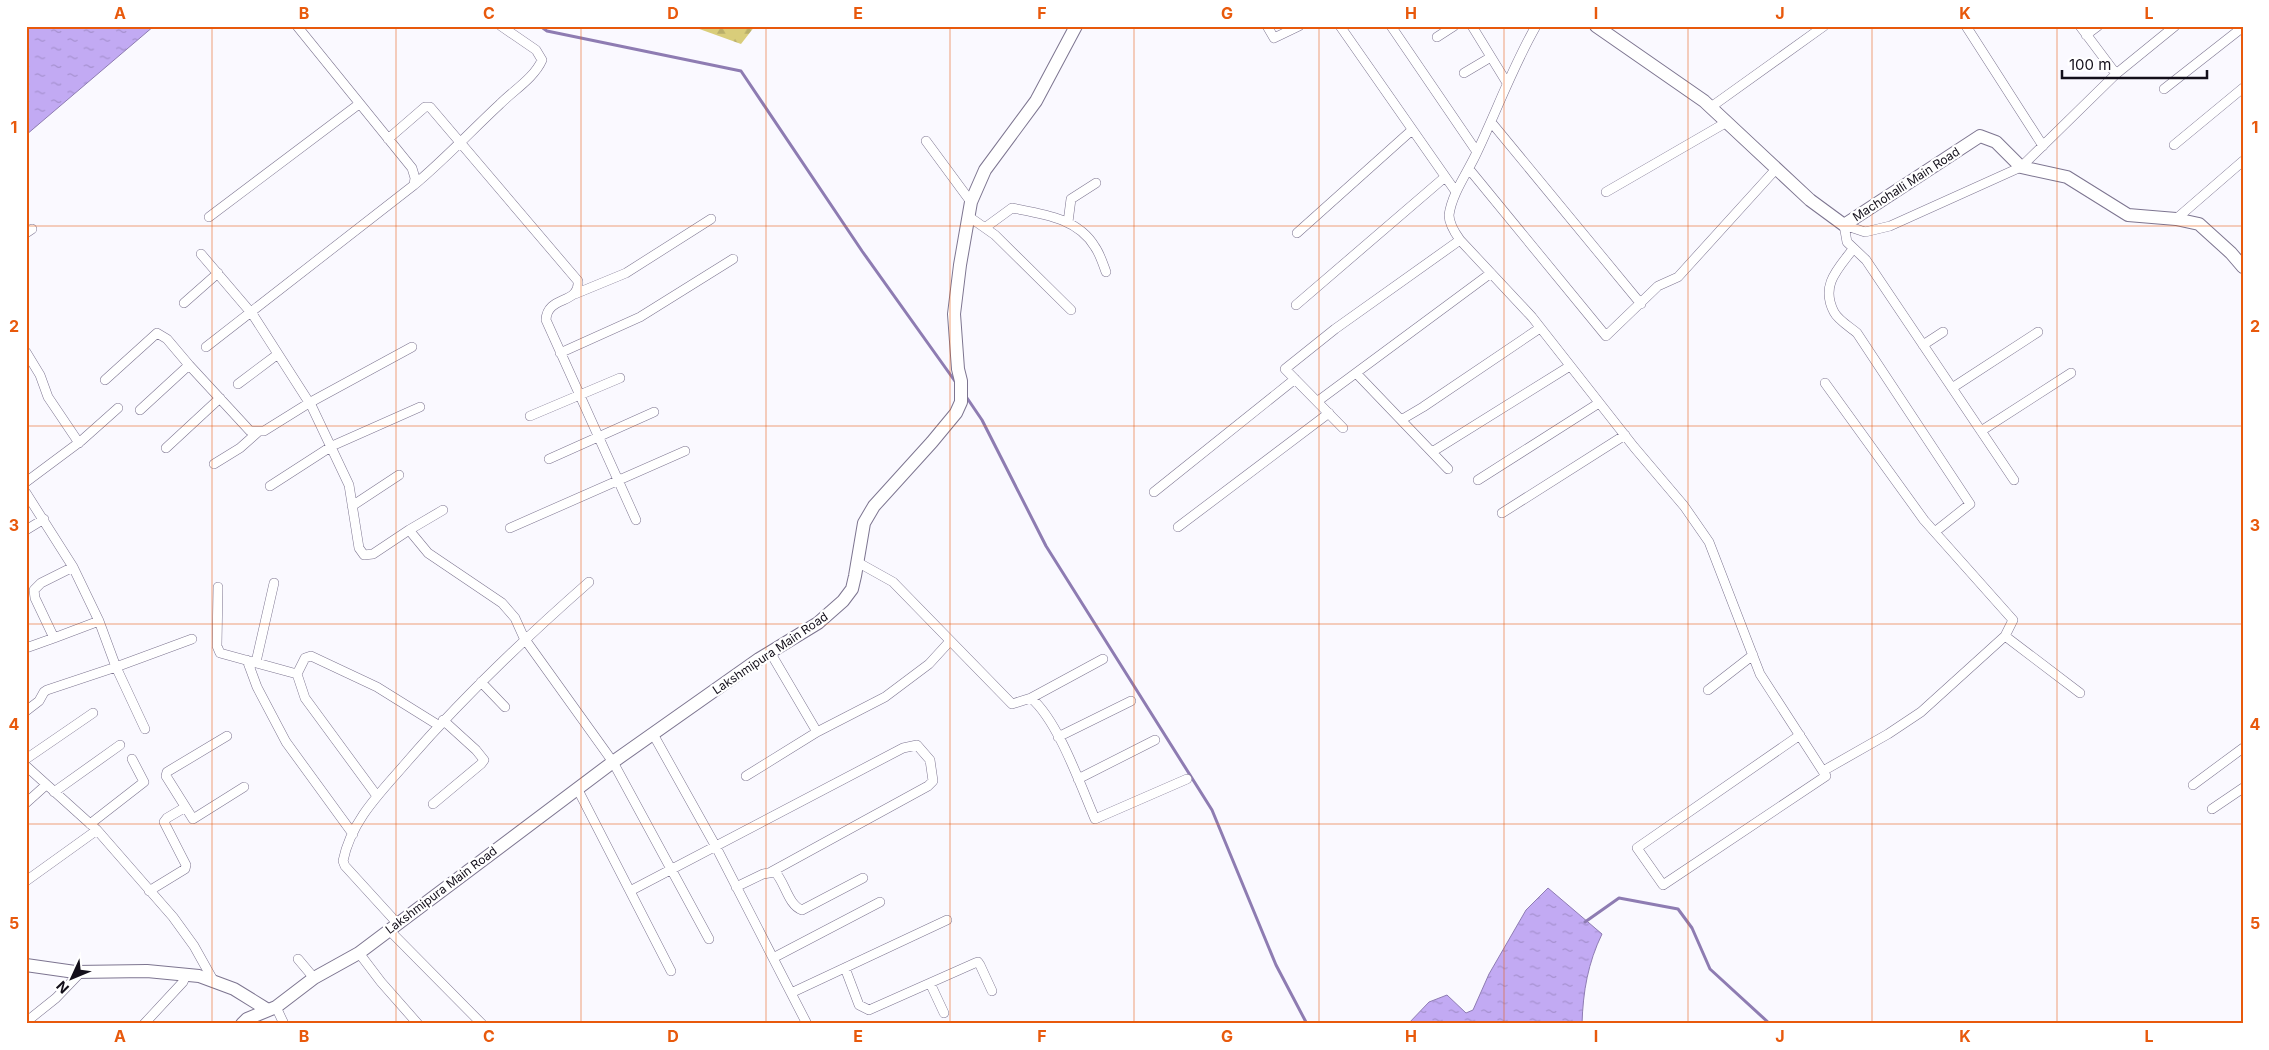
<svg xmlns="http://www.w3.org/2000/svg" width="2269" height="1050" viewBox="0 0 2269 1050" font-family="Inter,sans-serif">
<defs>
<pattern id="forest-firs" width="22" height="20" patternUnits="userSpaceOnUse" patternTransform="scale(1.25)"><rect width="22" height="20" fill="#d9cd7a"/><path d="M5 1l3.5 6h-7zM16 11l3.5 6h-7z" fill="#b9af69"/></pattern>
<pattern id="water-ripples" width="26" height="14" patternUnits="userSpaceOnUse" patternTransform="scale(1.25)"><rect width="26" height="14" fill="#c2aaf3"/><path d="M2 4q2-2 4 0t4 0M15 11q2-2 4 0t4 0" fill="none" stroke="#a691d0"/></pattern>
</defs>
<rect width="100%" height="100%" fill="#faf9ff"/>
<path fill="url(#forest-firs)" d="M691 26H755L741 44Z"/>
<path fill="url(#water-ripples)" stroke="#8e7cb2" d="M26 26H154L26 135Z
M1548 888 1602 934C1588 963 1583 991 1582 1024H1408L1429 1002 1447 995 1466 1013 1473 1010 1489 974 1526 910Z"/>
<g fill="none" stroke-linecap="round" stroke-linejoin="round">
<path stroke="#8e7cb2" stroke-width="3" d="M540 26 547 31 741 71 862 251 957 384
M965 395 982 420 1046 546 1212 810 1276 965 1307 1024
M1585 922 1619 898 1678 909 1692 928 1710 969 1770 1024"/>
<g stroke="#7d7590" stroke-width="10">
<path id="street" d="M1267 26 1274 38 1299 26
M1340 26 1456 192
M1391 26 1477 152
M1472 26 1507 83
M1536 26C1513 66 1497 110 1477 152 1468 172 1452 193 1449 215 1449 224 1455 233 1460 240L1532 317 1634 447 1684 506 1709 542 1760 674 1826 776 1663 885 1637 848 1800 735
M1966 26 2043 146
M2080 26 2116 74 2175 26
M2086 35 2098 26
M1437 37 1454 26
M1464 73 1491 57
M2164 89 2243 27
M1711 107 1824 26
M1491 122 1641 304
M388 139 425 107H430L578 281C580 305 547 295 546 320L636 520
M926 141 971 202
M2174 145 2243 88
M1469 169 1606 336 1658 286 1678 277 1776 169
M414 185C444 160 471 131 500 104 514 90 534 78 542 60L536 50 501 26
M1606 192 1727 122
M968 216 995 235 1071 310
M209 217 359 104
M2176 219 2243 161
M1068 222 1071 199 1096 183
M1844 225 1865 232 1890 226 2021 167 2116 74
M1844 225 1847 242 1866 260 2014 480
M986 227 1012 208C1043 214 1078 218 1095 247 1100 254 1103 264 1106 272
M26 233 32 229
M1297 233 1412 130
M1853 249C1838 269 1820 285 1834 312 1838 320 1850 327 1857 333L1970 504 1936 531
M201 254 253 315 312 407 349 485 359 548 364 555 373 554 409 530 428 553 502 603 515 618 524 638 613 762 709 939
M575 294 626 273 711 219
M184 303 218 273
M1296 305 1445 177
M1923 345 1943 332
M206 347 414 185 415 178 412 168 297 26
M26 352 40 375 48 397 79 443
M560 353 640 317 733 259
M1356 373 1448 469
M105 380 157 333 167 339 189 365
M238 384 278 354
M1952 388 2038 332
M1318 401 1491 273
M140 410 189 365 250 431H264L309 403 412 347
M530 416 620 378
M1401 420 1423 407 1540 328
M1343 428 1285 369 1335 329 1460 240
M1981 431 2071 373
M166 448 220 398
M1432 452 1570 366
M549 459 654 412
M214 464 240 448 258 432
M1478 480 1599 403
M26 482 81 441 118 408
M270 486 332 446 420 407
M1154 492 1295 379
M26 493 73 567 99 621 116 667 192 639
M352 506 399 475
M1502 513 1625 435
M1178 527 1329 413
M510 528 685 451
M26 530 44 519
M409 530 443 510
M859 563 893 582 1012 704 1031 698C1058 721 1080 784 1095 819L1187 779
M73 567 41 583 34 590 35 598 54 638 99 621
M218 587 217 646 220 653 297 674
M2005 636 2080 693
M26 648 54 638
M770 652 817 732
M247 660 257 687 286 742 353 834
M256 662 274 583
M481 682 505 707
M1708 690 1753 655
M1031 698 1103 659
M26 711 39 701 44 692 47 690 116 667 145 729
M653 734 715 845 791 993 947 920
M227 736 167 772 166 776 193 819 244 787
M1058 737 1131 701
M26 759 93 713
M26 766 97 830 173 917 194 946 213 980
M1823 771 1888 734 1921 712 2005 636 2013 620 1924 520 1825 383
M746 776 817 732 885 697 929 664 950 641
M1078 779 1155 740
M2193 785 2243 748
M577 788 671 971
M54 792 120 745
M377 796 305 698 297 674 305 658 311 656 377 687 438 725
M26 803 46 785
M433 804 481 764 484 760 476 750 443 720
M2212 809 2243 788
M90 824 144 782 132 759
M26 881 97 830
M736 887 763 874 775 872C785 882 788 905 802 910L863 878
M149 891 185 869 186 865 164 822 167 818 184 808
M630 891 903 748 917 745 930 760 933 781 928 786 771 872
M397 923 345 866 343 861C351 821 380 793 406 763 462 698 524 639 589 582
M389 930 482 1024
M359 953 381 982 418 1024
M773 958 880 902
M298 959 314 978
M845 968 859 1005 869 1010 975 963 978 962 980 965 992 991
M930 983 944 1013
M791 993 807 1024
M276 1007 284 1024
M26 1022 56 998 81 972
M144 1024 183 982 186 975"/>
</g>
<g stroke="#7d7590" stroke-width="14">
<path id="secondary" d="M1596 26 1704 101 1810 200 1844 225 1980 136 1996 142 2021 167 2067 177 2128 215 2176 219 2199 224 2231 253 2243 267
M26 965 75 972 147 971 199 976 234 989 268 1010
M242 1024 247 1019 276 1007 314 978 359 953 613 762 759 659 818 623 843 601 852 589 855 576 864 523 874 506 932 442 956 413 961 402V381L958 369 954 314 960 265 971 202 985 170 1036 101 1076 26"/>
</g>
<use href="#street" stroke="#fff" stroke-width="9"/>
<use href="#secondary" stroke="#fff" stroke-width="12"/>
</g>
<path fill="none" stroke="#e8590c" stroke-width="1" stroke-opacity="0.55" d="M212 26V1024M396 26V1024M581 26V1024M766 26V1024M950 26V1024M1134 26V1024M1319 26V1024M1504 26V1024M1688 26V1024M1872 26V1024M2057 26V1024M26 226H2243M26 426H2243M26 624H2243M26 824H2243"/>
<g text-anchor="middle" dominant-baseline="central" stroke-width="4.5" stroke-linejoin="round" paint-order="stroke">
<g font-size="12" fill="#130f1a" stroke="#fff">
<text transform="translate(1906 184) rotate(-33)">Machohalli Main Road</text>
<text transform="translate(770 653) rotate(-34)">Lakshmipura Main Road</text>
<text transform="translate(441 890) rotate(-37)">Lakshmipura Main Road</text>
</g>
</g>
<rect width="2269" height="1050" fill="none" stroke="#ffffff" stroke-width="55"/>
<g transform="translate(72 978) rotate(226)" stroke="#ffffff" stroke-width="4" paint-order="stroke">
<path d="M0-4L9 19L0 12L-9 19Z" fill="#130f1a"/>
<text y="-8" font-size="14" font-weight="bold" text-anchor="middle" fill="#130f1a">N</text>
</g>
<path d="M2062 70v8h145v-8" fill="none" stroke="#130f1a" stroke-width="2.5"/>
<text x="2069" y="70" font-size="15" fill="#130f1a" stroke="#ffffff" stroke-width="4" paint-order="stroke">100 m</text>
<rect x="28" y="28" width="2214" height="994" fill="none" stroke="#e8590c" stroke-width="2"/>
<g font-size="16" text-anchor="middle" font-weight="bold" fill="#e8590c">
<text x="120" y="19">A</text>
<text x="304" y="19">B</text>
<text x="489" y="19">C</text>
<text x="673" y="19">D</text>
<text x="858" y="19">E</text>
<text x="1042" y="19">F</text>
<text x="1227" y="19">G</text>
<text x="1411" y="19">H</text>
<text x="1596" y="19">I</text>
<text x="1780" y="19">J</text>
<text x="1965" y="19">K</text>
<text x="2149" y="19">L</text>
<text x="14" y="133">1</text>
<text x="2255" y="133">1</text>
<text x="14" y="332">2</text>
<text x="2255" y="332">2</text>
<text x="14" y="531">3</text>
<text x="2255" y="531">3</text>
<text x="14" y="730">4</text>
<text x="2255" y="730">4</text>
<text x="14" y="929">5</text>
<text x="2255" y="929">5</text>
<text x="120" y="1042">A</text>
<text x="304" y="1042">B</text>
<text x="489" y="1042">C</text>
<text x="673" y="1042">D</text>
<text x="858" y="1042">E</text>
<text x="1042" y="1042">F</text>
<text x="1227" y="1042">G</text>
<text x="1411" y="1042">H</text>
<text x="1596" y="1042">I</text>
<text x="1780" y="1042">J</text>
<text x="1965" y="1042">K</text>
<text x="2149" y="1042">L</text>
</g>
</svg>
